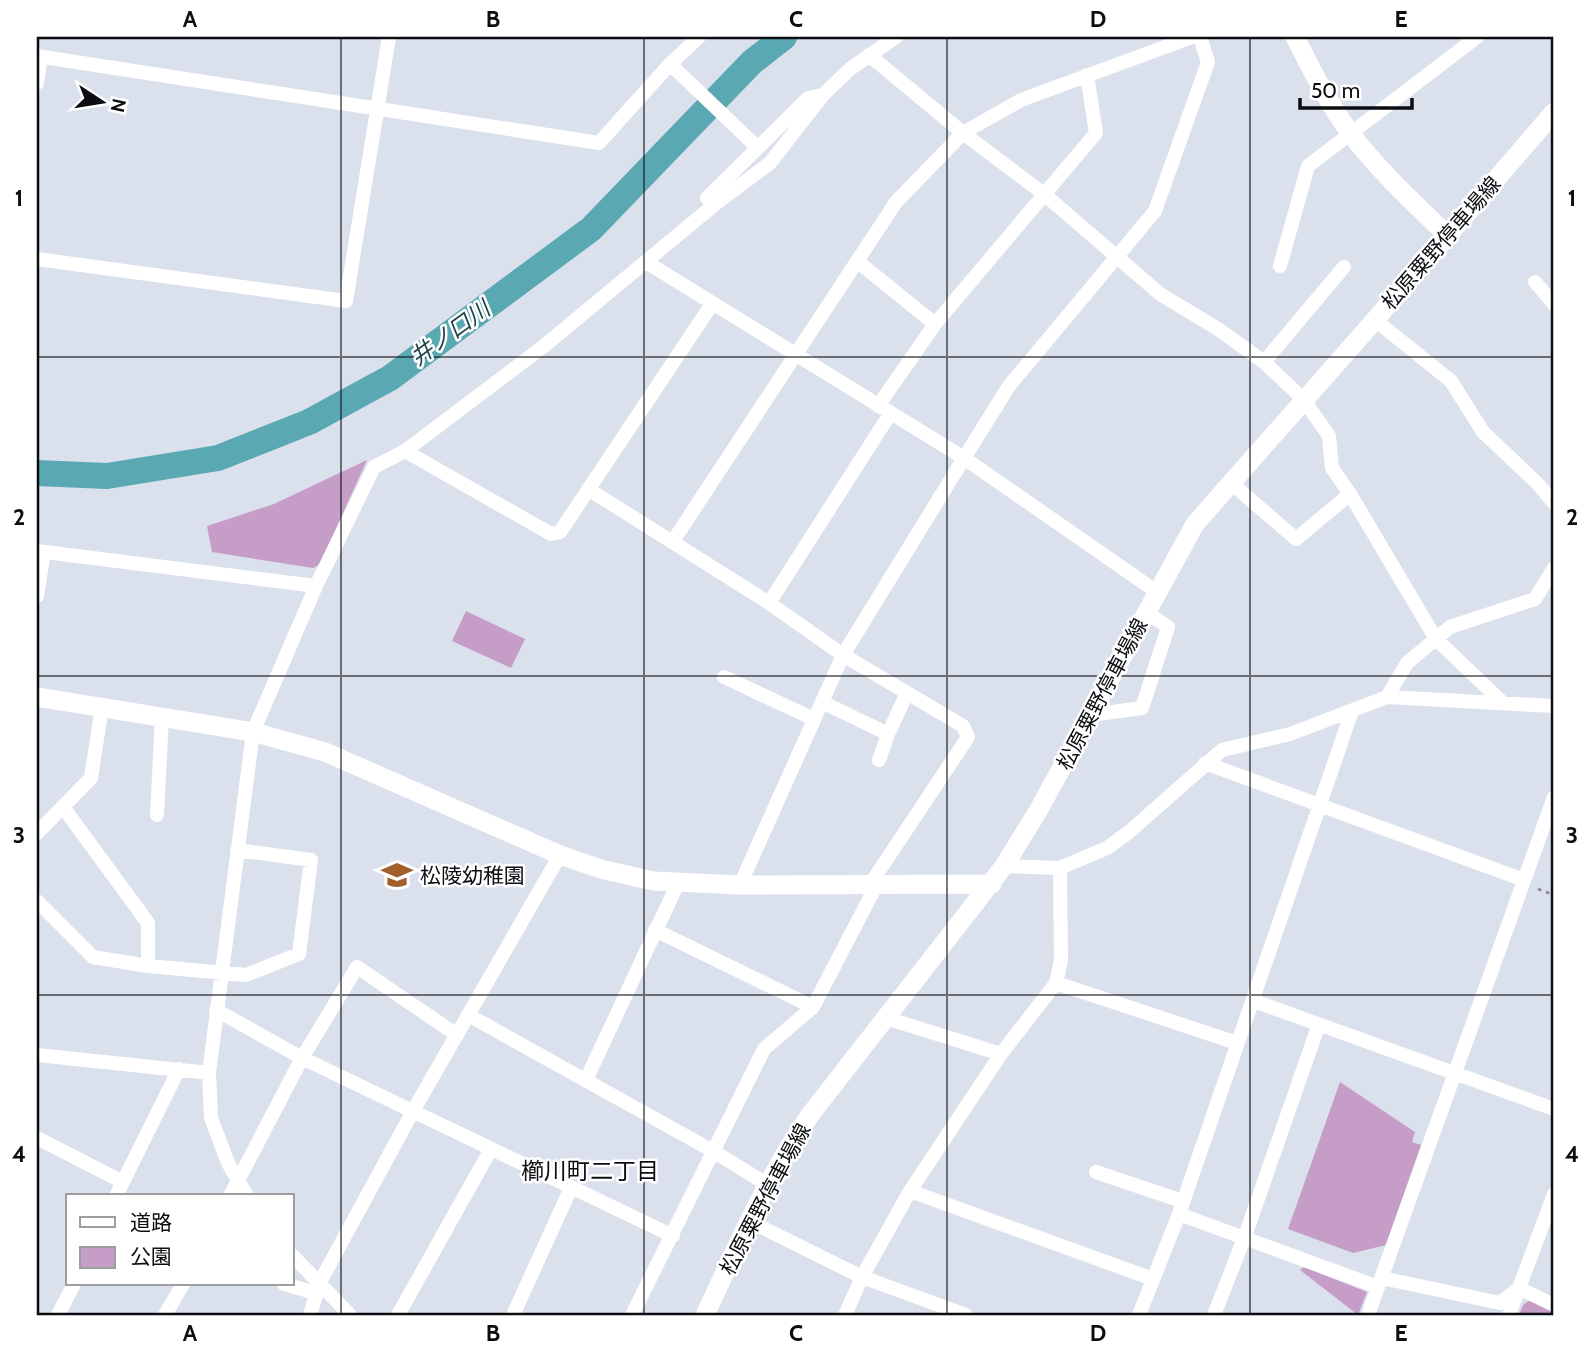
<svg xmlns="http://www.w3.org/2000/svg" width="1591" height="1352" viewBox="0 0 1591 1352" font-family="Cabin,'Noto Sans JP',sans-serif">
<rect width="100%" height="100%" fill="#dae0ec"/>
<path fill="#c69dc7" d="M367 460 320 564 313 568 212 552 207 526 274 504Z
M466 611 525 639 511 668 452 641Z
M1340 1082 1415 1132 1412 1142 1421 1145 1386 1245 1353 1253 1288 1229Z
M1304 1267 1367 1292 1358 1315 1300 1270Z
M1530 1300 1554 1310V1315H1519L1523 1305Z"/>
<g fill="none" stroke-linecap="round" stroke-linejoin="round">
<path stroke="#59a8b2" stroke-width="26" d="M37 473 107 476 218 458 309 422 390 378 591 229 752 62 784 37"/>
<path stroke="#858992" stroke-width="2.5" stroke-dasharray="3.5 5" stroke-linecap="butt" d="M1538 889 1554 895"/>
<path stroke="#fff" stroke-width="14" d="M869 55 963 133 1044 194 1160 294 1218 329 1264 362 1304 400 1329 436 1332 468 1350 494 1436 639 1502 702
M37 56 599 143 670 64 699 37
M670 64 758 148
M37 83 41 57
M714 205 707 198 808 98 822 95
M37 259 346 301 389 37
M857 261 935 324
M646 262 964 458 1157 592
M1280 266 1308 166 1477 37
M1535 282 1554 304
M1375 320 1451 381 1483 432 1538 484 1554 503
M1264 362 1344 267
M878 406 935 324 1096 133 1087 75
M405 451 551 534 560 532 712 304
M1231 483 1296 539 1350 494
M588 489 769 603 843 655 963 726 968 737 871 883
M673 541 896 202 963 133 1021 100 1192 37
M37 551 316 586
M37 596 44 552
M769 603 890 414
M724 677 814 719
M1387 697 1407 663 1450 627 1535 599 1554 568
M822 702 888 734
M1091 715 1142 708 1168 627 1146 612
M879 760 888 734 907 693
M1205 763 1524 880
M63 807 148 923V966
M157 815 162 716
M37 833 91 778 102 707
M1004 866 1060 868 1107 848 1129 832 1222 750 1290 734 1387 697 1554 706
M740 885 843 655 964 458 1009 386 1155 211 1208 62 1200 37
M37 901 93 957 148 966 246 975 299 954 311 860 237 850
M655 930 813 1007
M1056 983 1237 1043
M1254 1001 1554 1109
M216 1010 302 1058 673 1236
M468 1015 713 1151 768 1185
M886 1018 1001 1054
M37 1055 209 1073
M586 1080 678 883
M37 1138 123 1182
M1096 1172 1182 1201
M910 1191 1153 1279
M116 1196 179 1069
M230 1196 302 1058 357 967 457 1035
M247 1196 228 1163 211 1118 209 1073 253 732 316 586 374 467 405 451 544 346 714 205 770 163 823 95 850 69 896 37
M1179 1214 1378 1287
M749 1221 862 1277 966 1315
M292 1255 350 1315
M1382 1278 1500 1303 1519 1288 1554 1305
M284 1284 316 1293
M58 1315 74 1284
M165 1315 183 1284
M310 1315 320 1282 413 1111 560 855
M398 1315 491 1149
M513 1315 571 1188
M632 1315 764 1049 813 1007 877 884
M845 1315 862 1277 910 1191 1001 1054 1056 983 1061 960 1060 868
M1139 1315 1179 1214 1352 711
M1214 1315 1245 1236 1319 1024
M1368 1315 1554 797
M1509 1315 1554 1194"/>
<path stroke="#fff" stroke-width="19" d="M1295 37C1312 70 1329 105 1351 134 1380 172 1414 203 1447 235
M37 697 253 732 325 752 560 855 601 869 653 881 740 885 992 884
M705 1315C737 1247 767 1177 810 1115L1004 866 1038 811 1195 524 1375 320 1554 112"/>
</g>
<path fill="none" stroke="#0b0d10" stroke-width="2" stroke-opacity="0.55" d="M341 37V1315M644 37V1315M947 37V1315M1250 37V1315M37 357H1554M37 676H1554M37 995H1554"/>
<defs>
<g id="school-bare" transform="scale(2.415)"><path d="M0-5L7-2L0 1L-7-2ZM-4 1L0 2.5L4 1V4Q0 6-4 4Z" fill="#a25f2e" stroke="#fff" stroke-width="2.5" paint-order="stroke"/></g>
</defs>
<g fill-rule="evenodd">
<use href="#school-bare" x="397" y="875"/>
</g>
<g text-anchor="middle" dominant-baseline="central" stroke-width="5" stroke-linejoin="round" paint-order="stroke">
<g font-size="21" fill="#0b0d10" stroke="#fff">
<text transform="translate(1441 243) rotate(-49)">松原粟野停車場線</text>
<text transform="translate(1102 694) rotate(-62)">松原粟野停車場線</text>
<text transform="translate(765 1199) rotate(-62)">松原粟野停車場線</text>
</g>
<g font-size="21" fill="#0b0d10" stroke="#fff" text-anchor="start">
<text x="420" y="875">松陵幼稚園</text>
</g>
<g font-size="23" font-style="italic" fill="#1e4448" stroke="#fff">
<text transform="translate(450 333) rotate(-36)">井ノ口川</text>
</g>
<g font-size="23" fill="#0b0d10" stroke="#fff">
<text x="590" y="1171">櫛川町二丁目</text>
</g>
</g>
<rect width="1591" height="1352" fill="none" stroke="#ffffff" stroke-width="77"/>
<rect x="66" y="1194" width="228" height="91" fill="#ffffff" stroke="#9d9e9f" stroke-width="2"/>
<rect x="80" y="1217" width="35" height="10" fill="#ffffff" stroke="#9d9e9f" stroke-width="2"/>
<text x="130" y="1230" font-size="21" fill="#0b0d10">道路</text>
<rect x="80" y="1247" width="35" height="21" fill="#c69dc7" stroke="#9d9e9f" stroke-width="2"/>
<text x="130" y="1264" font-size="21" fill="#0b0d10">公園</text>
<g transform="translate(102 102) rotate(102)" stroke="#ffffff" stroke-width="5" paint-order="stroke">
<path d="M0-5L12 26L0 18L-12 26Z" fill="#0b0d10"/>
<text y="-10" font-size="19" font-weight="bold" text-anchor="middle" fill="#0b0d10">N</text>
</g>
<path d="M1300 98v10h112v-10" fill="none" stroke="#0b0d10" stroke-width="3.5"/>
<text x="1311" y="98" font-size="21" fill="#0b0d10" stroke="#ffffff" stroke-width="5" paint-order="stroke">50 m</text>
<rect x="38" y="38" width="1514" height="1276" fill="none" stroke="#0b0d10" stroke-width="2.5"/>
<g font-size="23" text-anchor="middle" font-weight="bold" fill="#0b0d10">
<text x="190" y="27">A</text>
<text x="493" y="27">B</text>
<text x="796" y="27">C</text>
<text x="1098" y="27">D</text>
<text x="1401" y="27">E</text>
<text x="19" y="206">1</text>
<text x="1572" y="206">1</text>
<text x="19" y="525">2</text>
<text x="1572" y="525">2</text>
<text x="19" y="843">3</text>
<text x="1572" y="843">3</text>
<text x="19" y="1162">4</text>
<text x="1572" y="1162">4</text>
<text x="190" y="1341">A</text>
<text x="493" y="1341">B</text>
<text x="796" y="1341">C</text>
<text x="1098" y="1341">D</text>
<text x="1401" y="1341">E</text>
</g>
</svg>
